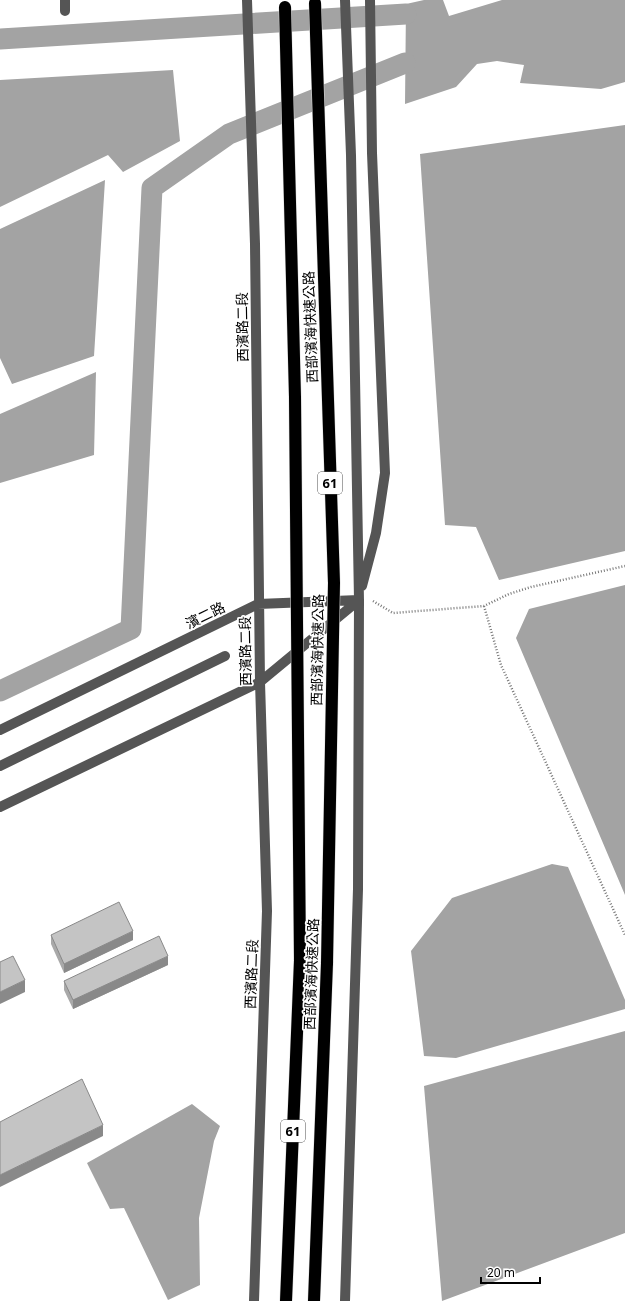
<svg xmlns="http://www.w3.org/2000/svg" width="625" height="1301" viewBox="0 0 625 1301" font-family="'Noto Sans','Noto Sans TC',sans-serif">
<rect width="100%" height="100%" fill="#fff"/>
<path fill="#a3a3a3" d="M424 0H443L449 16 502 0H625V82L601 89 520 83 524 65 497 61 477 64 456 87 405 104 406 4Z
M173 70 180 141 123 172 108 155 0 207V80Z
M625 125V551L499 580 476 527 445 525 420 154Z
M105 180 94 356 12 384 0 358V229Z
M96 372 94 455 0 483V414Z
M625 585V895L516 638 529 609Z
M552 864 568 867 625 1000V1009L456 1058 424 1056 411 951 452 898Z
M625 1031V1233L442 1301 424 1086Z
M192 1104 220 1126 214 1141 199 1218 200 1285 168 1300 124 1208 110 1209 87 1163Z"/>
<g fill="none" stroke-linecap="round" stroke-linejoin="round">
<path stroke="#a3a3a3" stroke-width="21" d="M0 39 406 14
M0 691 131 629 152 188 229 134 405 63"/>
<g stroke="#dbdbdb" stroke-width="13">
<path id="highway" d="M286 1301 300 960
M314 1301 327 963"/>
</g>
<path stroke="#777" stroke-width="2.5" stroke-dasharray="1 2" stroke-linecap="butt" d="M373 601 393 613 484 606 509 594 531 587 625 566
M484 606 501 665 625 935"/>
<path stroke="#555" stroke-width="10" d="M65 0V11
M247 0 255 244 260 682 267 911 254 1301
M362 586 376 533 385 473 372 153 370 0
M0 730 258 604 359 600
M0 766 225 656
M0 807 260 682 359 600
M345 1301 358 889 359 600 351 155 345 0"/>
<use href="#highway" stroke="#000" stroke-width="12"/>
<g stroke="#dbdbdb" stroke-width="13" stroke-linecap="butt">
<path id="highway-bridge" d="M315 3 334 583 327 963
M285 7 295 397 300 960"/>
</g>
<use href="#highway-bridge" stroke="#000" stroke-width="12"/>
</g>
<path fill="#a9a9a9" d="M51 935 133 940 64 973 51 944Z
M168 965 73 1009 64 990V981Z"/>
<path fill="#898989" d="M133 931V940L64 973V964Z
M168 956V965L73 1009V1000Z
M25 980V992L0 1004V992Z
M103 1125V1136L0 1187V1175Z"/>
<path fill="#c4c4c4" stroke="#898989" d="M119 902 133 931 64 964 51 935Z
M159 936 168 956 73 1000 64 981Z
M13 956 25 980 0 992V962Z
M82 1079 103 1125 0 1175V1122Z"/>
<g text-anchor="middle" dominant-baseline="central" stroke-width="3.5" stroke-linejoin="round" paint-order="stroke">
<g fill="#fff" stroke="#4c4c4c" stroke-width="1">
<rect x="318" y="472" width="24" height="22" rx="3"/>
<rect x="281" y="1120" width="24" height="22" rx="3"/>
</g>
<g font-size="13" font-weight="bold" fill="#000">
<text x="330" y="483">61</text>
<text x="293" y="1131">61</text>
</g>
<g font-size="14" fill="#000" stroke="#fff">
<text transform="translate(242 327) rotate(-91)">西濱路二段</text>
<text transform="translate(310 327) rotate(-92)">西部濱海快速公路</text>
<text transform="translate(205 615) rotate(-26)">濱二路</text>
<text transform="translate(317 650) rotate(-89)">西部濱海快速公路</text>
<text transform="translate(245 651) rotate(-91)">西濱路二段</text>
<text transform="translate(251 974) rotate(-88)">西濱路二段</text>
<text transform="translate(311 974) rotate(-88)">西部濱海快速公路</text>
</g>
</g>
<path d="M481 1277v6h59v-6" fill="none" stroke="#000000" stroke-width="2"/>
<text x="487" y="1277" font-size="12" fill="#000000" stroke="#ffffff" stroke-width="3" paint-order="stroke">20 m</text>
</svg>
